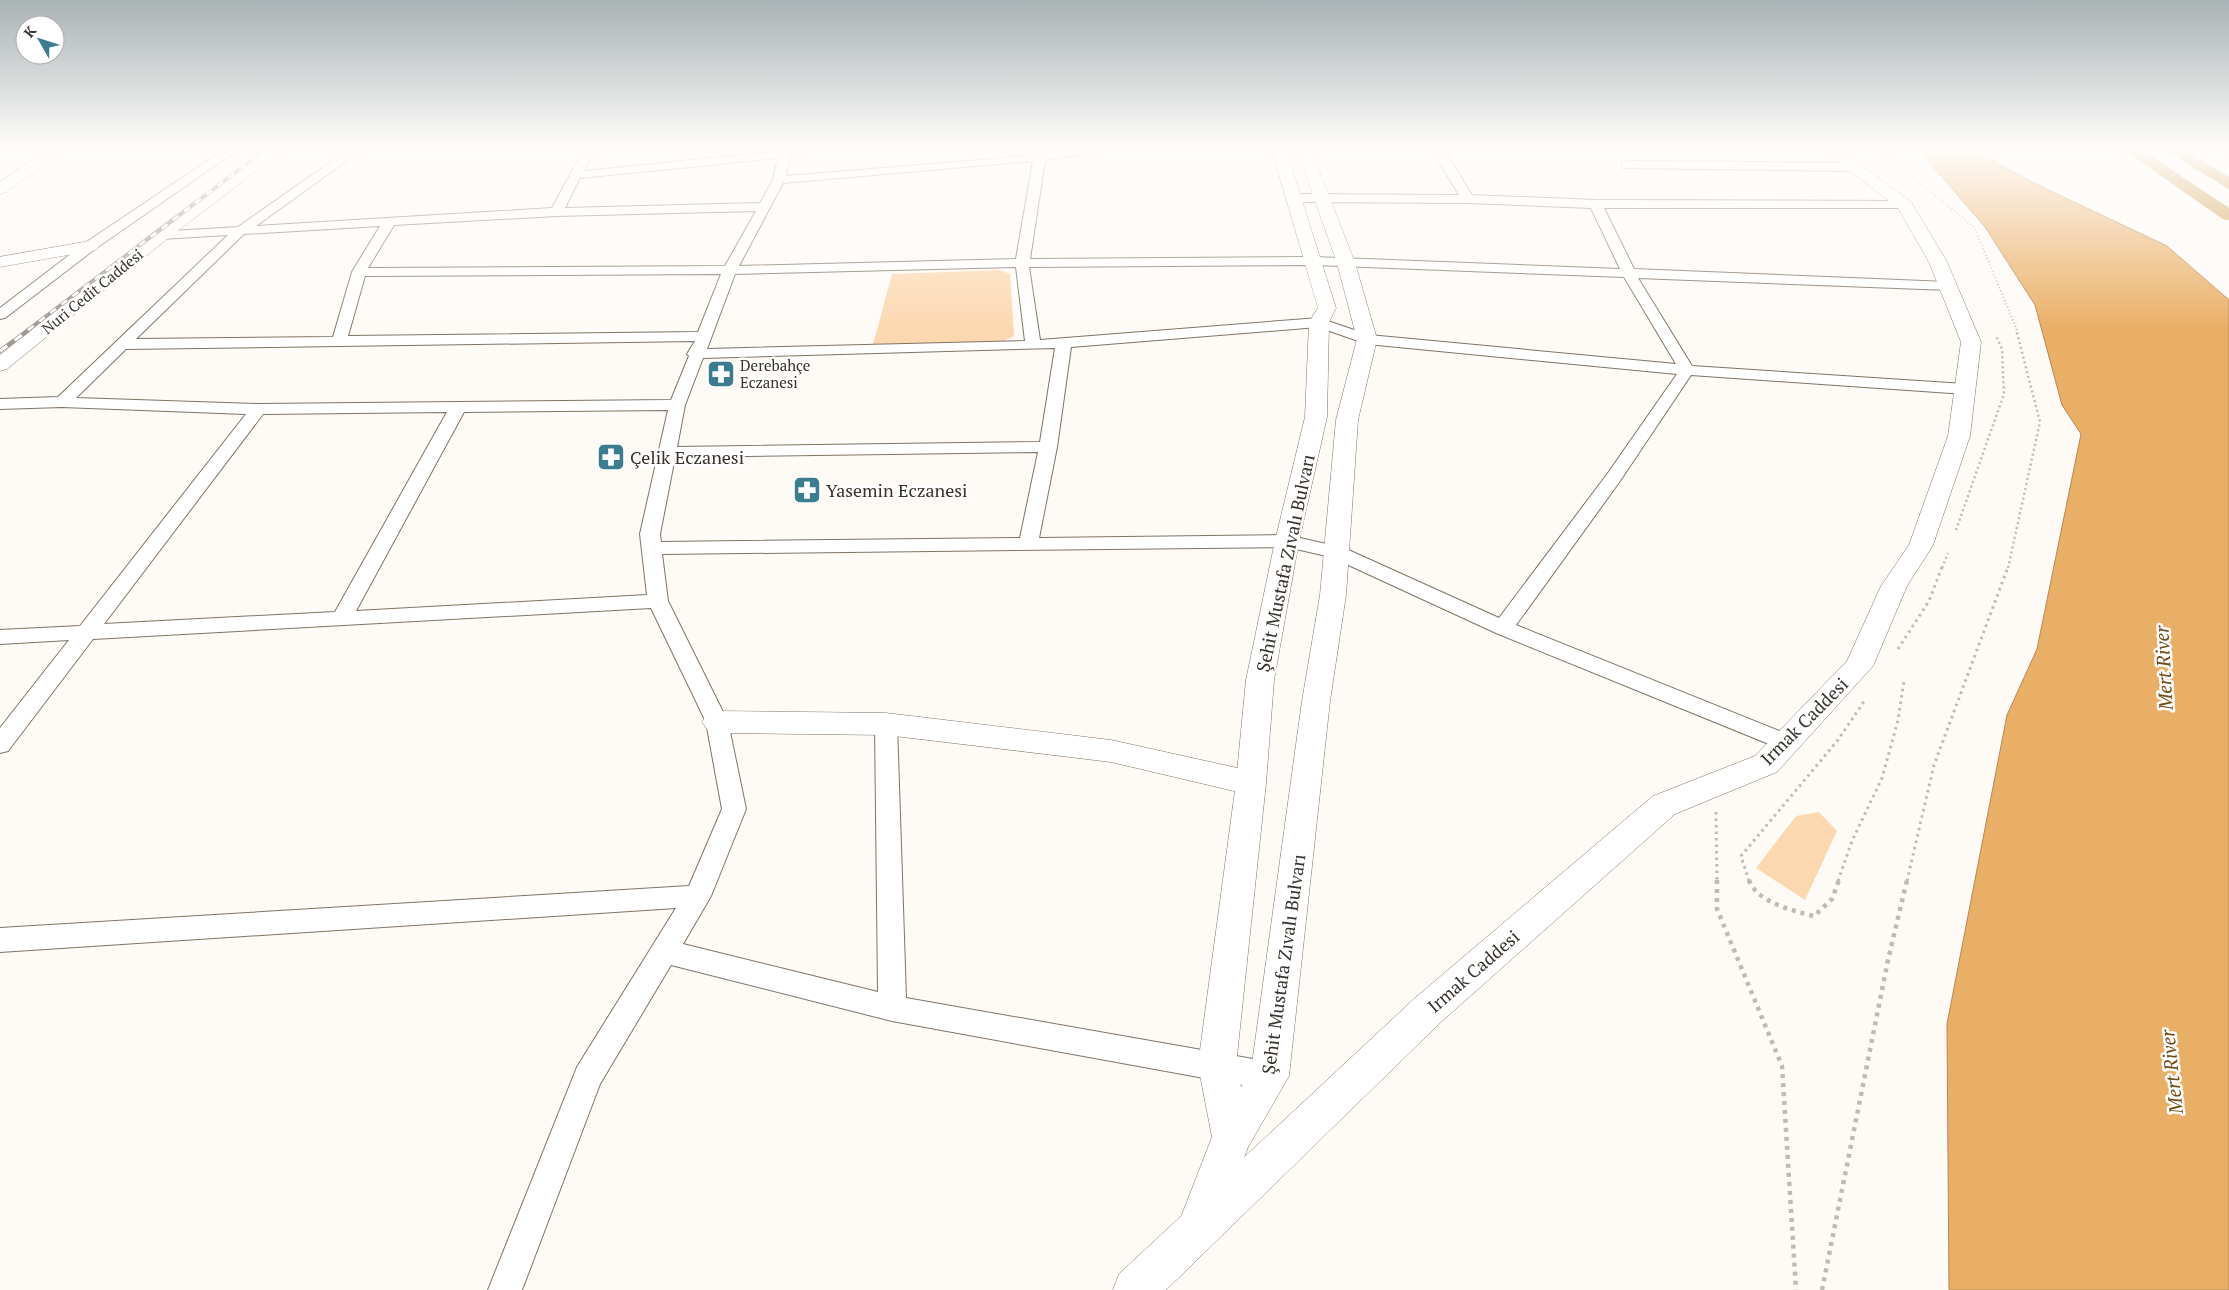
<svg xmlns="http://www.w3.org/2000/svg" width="2229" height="1290" viewBox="0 0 2229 1290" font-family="'PT Serif',serif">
<rect width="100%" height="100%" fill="#fefbf7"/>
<path fill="#fcd8b0" d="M1000 270 1010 274 1014 336 999 343 873 345 892 274Z
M1819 812 1837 831 1805 900 1756 868 1796 816Z"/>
<path fill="#eaaf67" stroke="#b48955" d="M1916 147H1969L2032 182 2167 246 2229 300V1290H1949L1947 1024 2007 715 2037 649 2081 434 2062 405 2035 305 1985 227Z"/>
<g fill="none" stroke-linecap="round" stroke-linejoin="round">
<g stroke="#807364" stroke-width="2">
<path id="minor" d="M228 147H242L95 249 5 318 0 319V308L85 243Z
M352 147H366L256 226 552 208 585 147H597L584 171 780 151 777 147H823L817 150 791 152 786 176 1005 158 1034 154V147H1046V153L1084 147H1114L1108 150 1045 160 1030 259 1314 257 1620 269 1591 208 1468 203 1295 202 1289 198 1295 194 1459 195 1430 147H1442L1472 195 1596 200 1905 201 1911 205 1909 208H1604L1634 269 1948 282 1955 286 1948 290 1638 278 1692 366 1965 384 1973 389 1965 394 1691 375 1620 481 1516 625 1794 737 1798 743 1794 749 1786 751 1496 633 1331 557 1287 547 662 554 668 601 728 722 746 809 711 896 683 944 878 992 875 724 878 718 886 716 894 718 897 724 906 998 1270 1062 1280 1066 1285 1076 1280 1086 1270 1090 892 1021 671 965 600 1084 522 1290H488L577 1067 676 908 0 952V928L689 886 722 809 706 722 651 608 93 639 8 751 0 753V728L69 640 0 644V630L80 626 246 414 62 407 0 409V399L58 397 228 235 161 239 154 235 156 232 238 227ZM778 158 773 180 760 203 565 208 580 178ZM1033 161 1016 259 739 266 783 183ZM756 211 725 266 368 268 394 225 556 216ZM380 226 352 272 333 337 136 339 244 234ZM1314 265 1624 277 1676 364 1369 335 1319 318 1040 340 1029 267ZM1016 267 1025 341 707 349 735 274ZM721 274 698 332 348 336 365 276ZM1318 327 1367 344 1677 374 1608 473 1499 618 1344 548 1287 535 1039 538 1057 447 1071 347ZM695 341 687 354 689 356 671 400 258 404 76 398 126 349ZM1055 348 1040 442 677 447 685 405 703 358ZM668 410 640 534 647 595 356 611 464 412ZM447 412 335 612 104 624 263 414ZM1038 452 1020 538 661 542 660 534 675 457Z
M1627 161 1853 163 1859 167 1853 171 1623 168 1621 165Z"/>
</g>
<g stroke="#807364" stroke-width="1">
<path id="tertiary" d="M53 147H70L6 192 0 194V182Z
M271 147H288L167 239 7 369 0 371V355L155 231Z
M1819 147H1836L1911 202 1947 262 1981 342 1970 436 1933 545 1907 586 1873 666 1777 772 1675 814 1441 1022 1166 1290H1113L1119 1274 1415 998 1653 796 1755 756 1847 661 1881 586 1909 545 1948 436 1961 342 1929 262 1898 208Z
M90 241 96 242 99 246 96 250 0 267V257Z
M717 711 886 713 1111 740 1251 771 1262 775 1266 783 1262 791 1251 795 1111 762 886 735 717 733 707 729 702 722 707 715Z"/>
</g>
<g stroke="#807364" stroke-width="1">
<path id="secondary" d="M1271 147H1285L1336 308 1329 322 1327 417 1299 541 1274 680 1266 783 1236 1065 1241 1087 1251 1071 1302 701 1320 595 1336 420 1357 339 1337 263 1296 147H1310L1355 263 1377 339 1358 420 1346 595 1330 701 1289 1076 1248 1147 1212 1245 1197 1251 1182 1245 1176 1230 1212 1137 1198 1065 1236 783 1246 680 1275 541 1305 417 1309 322 1318 308Z"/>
</g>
<g stroke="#d7d6d5" stroke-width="1">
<path id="trunk" d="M2120 147H2137L2229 208V220L2223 219Z
M2160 147H2178L2229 177V189Z"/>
</g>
<path stroke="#bebab5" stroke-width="2" stroke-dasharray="1 2.5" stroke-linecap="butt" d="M1875 147 1974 227 2017 330"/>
<path stroke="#bebab5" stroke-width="2.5" stroke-dasharray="2 3" stroke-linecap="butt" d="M1956 530 2004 394 2002 349 1996 336
M1942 568 1948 553
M2008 568 2040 422 2016 329"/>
<path stroke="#bebab5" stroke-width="3" stroke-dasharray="2.5 4" stroke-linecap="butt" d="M1898 649 1929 601 1942 567
M1716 812 1717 881
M1749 881 1741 856 1838 740 1865 700
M1838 881 1852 841 1882 778 1898 720 1904 681
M1907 881 1934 765 2008 567"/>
<path stroke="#bebab5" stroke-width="4.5" stroke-dasharray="4 5" stroke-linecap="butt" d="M1717 880V909L1782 1066 1796 1290
M1749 880C1756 902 1794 911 1814 916L1832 899 1839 880
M1822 1290 1888 960 1907 880"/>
<use href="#minor" fill="#fff" fill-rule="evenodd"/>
<use href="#tertiary" fill="#fff" fill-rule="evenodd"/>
<use href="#secondary" fill="#fff" fill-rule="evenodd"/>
<use href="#trunk" fill="#cc9640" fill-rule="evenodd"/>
<g stroke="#9e9994" stroke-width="4">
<path id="rail-far1" d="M28 330 269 147"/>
</g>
<g stroke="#9e9994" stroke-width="4.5">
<path id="rail" d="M0 351 30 329"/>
</g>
<use href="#rail-far1" stroke="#fff" stroke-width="2.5" stroke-dasharray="7" stroke-linecap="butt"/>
<use href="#rail" stroke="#fff" stroke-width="3" stroke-dasharray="9" stroke-linecap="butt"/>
</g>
<linearGradient id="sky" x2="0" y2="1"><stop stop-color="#a9b2b4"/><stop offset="0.45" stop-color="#fffdfb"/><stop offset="1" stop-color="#fffdfb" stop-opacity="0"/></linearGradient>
<rect width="2229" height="328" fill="url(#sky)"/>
<defs>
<g id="pharmacy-square" transform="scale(1.4375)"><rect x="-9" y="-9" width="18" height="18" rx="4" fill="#3b7c8f" stroke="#fff"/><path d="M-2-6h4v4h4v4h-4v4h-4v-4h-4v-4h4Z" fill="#fff"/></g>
</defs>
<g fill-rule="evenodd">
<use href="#pharmacy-square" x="721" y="374"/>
<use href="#pharmacy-square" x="611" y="457"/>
<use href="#pharmacy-square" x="807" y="490"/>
</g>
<g text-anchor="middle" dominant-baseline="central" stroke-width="5" stroke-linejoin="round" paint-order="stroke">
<g font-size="15" fill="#37312b" stroke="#fff">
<text transform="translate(92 291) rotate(-39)">Nuri Cedit Caddesi</text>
</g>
<g font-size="15" fill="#37312b" stroke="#fff" text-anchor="start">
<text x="740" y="365">Derebahçe<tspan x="740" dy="17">Eczanesi</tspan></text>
</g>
<g font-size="18" fill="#37312b" stroke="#fff" text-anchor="start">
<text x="630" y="457">Çelik Eczanesi</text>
<text x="826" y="490">Yasemin Eczanesi</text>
</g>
<g font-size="18" fill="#37312b" stroke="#fff">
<text transform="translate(1285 563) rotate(-78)">Şehit Mustafa Zıvalı Bulvarı</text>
<text transform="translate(1804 721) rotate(-45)">Irmak Caddesi</text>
<text transform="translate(1283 964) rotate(-82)">Şehit Mustafa Zıvalı Bulvarı</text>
<text transform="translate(1473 971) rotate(-41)">Irmak Caddesi</text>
</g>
<g font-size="19" font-style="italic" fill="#714a14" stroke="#fff">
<text transform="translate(2163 668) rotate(-93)">Mert River</text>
<text transform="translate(2171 1072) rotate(-96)">Mert River</text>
</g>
</g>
<g transform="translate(40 40) rotate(309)"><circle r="24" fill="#ffffff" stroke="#afadaa"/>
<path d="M0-4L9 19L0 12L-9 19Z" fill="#3b7c8f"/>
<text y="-8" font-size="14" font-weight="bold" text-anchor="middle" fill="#37312b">K</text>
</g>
</svg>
